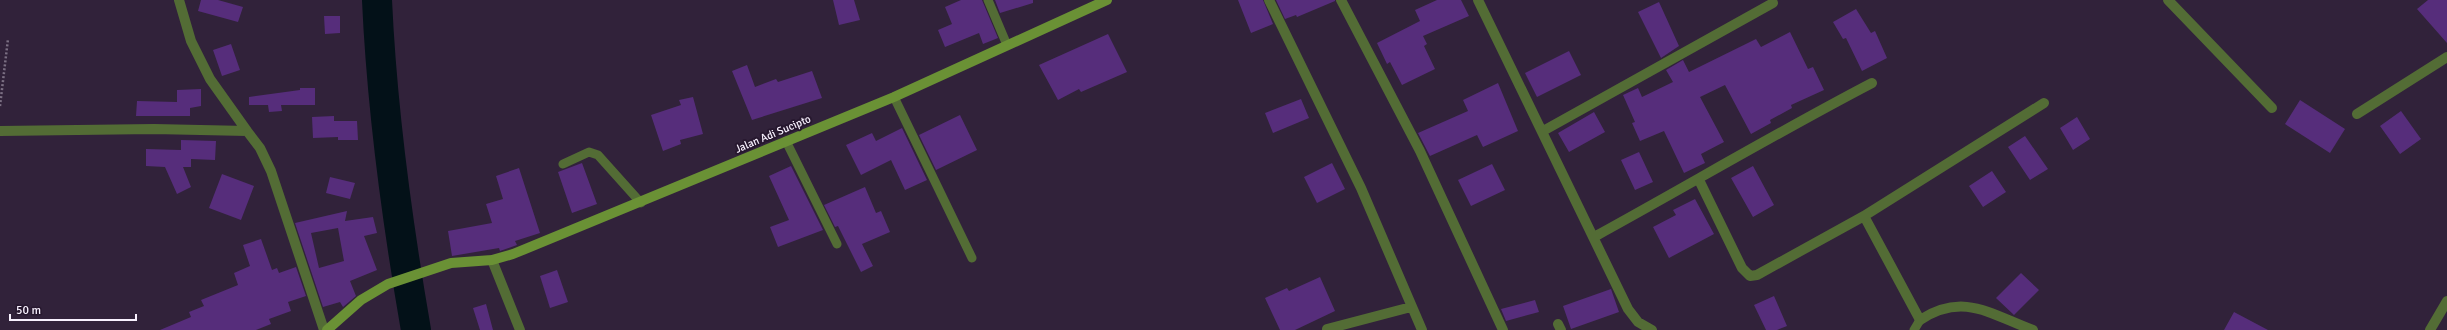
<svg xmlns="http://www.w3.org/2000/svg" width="2447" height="330" viewBox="0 0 2447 330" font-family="Signika,sans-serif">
<rect width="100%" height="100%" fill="#31223a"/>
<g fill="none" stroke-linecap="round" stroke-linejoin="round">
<path stroke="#031118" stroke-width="30" d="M377 0C382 111 397 221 416 330"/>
</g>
<path fill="#562d7b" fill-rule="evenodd" d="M201 0H218L243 7 238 22 198 11Z
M833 0H854L860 20 839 25Z
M961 0H982L998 38 983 44 979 33 945 47 938 30 952 24 945 7Z
M995 0H1033V3L1000 13Z
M1238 0H1263L1273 24 1251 33Z
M1276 0H1335V1L1297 17 1296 15 1285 19Z
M1437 0H1461L1469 16 1423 36 1427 44 1424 46 1435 69 1402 85 1390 62 1387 64 1377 43 1420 21 1415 10Z
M2428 0H2447V43L2417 9Z
M1659 2 1679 46 1661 58 1638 12Z
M1856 9 1871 33 1875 31 1887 58 1862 71 1846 38 1843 39 1833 22Z
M324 16H340V33L325 34Z
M1790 32 1808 69 1813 67 1824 90 1791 105 1792 108 1770 120 1771 123 1751 134 1725 85 1700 97 1724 142 1701 154 1705 163 1684 173 1664 131 1640 141 1632 123 1635 122 1623 95 1638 88 1642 97 1673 82 1666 70 1683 60 1689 72 1756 39 1761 47Z
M1108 34 1127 72 1081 92 1079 89 1058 100 1039 65Z
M231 44 240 70 222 76 213 50Z
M1569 51 1581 75 1537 97 1525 73Z
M747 65 755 87 776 79 778 82 812 71 822 98 752 120 732 71Z
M1498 83 1518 131 1483 147 1477 135 1430 156 1418 133 1468 111 1463 100Z
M300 88H315V105H281L282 111 269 112 268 105H249V97L300 90Z
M201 89V106L190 108V116H136L137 101 177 102V90Z
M693 97 703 134 680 140 681 144 663 151 651 115 681 105 679 100Z
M1301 99 1309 118 1273 133 1265 113Z
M2300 100 2345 129 2330 153 2285 124Z
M2401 111 2421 139 2400 154 2380 126Z
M1594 112 1605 132 1569 152 1558 133Z
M960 115 977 150 936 170 919 135Z
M334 116V121H357L358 140H338V137L313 138 312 117Z
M2077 117 2090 139 2073 150 2060 128Z
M902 128 927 180 905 190 891 160 861 175 846 145 872 133 876 141Z
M2025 136 2048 169 2030 180 2008 147Z
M181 140 216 141 215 160 191 159V167H183L191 187 177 194 165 167 146 166V149L181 150Z
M1639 152 1653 182 1635 190 1621 160Z
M582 163 597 204 572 213 558 172Z
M1332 163 1345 189 1317 203 1304 177Z
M1492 164 1505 190 1471 206 1458 180Z
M791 166 823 230 778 247 770 227 789 220 769 176Z
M1753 166 1774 205 1753 217 1731 178Z
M519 168 540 233 515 241 517 245 500 251 499 248 452 256 448 231 492 223 486 204 503 199 496 176Z
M1992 171 2006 192 1983 207 1969 186Z
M222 174 254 186 241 220 209 208Z
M330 177 355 183 350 199 326 193Z
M865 187 876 213 881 211 890 232 862 244 873 266 861 272 838 226 835 227 824 205Z
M1695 199 1714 234 1669 258 1653 227 1676 215 1673 210Z
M347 211 345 221 373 217 377 233 364 236 377 270 350 281 356 296 343 307 340 302 323 307 295 223ZM338 228 344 261 319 268 311 233Z
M261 239 272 270 277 268 279 273 296 267 306 296 288 302 291 311 269 319 271 324 256 330H160L191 317 189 312 204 306 201 300 238 285 234 273 250 266 243 245Z
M557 270 568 302 550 308 540 276Z
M2021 273 2039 290 2014 315 1996 298Z
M1320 277 1335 311 1295 330H1280L1265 298 1287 288 1289 291Z
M1611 289 1619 312 1571 329 1563 306Z
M1774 296 1787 326 1777 330H1766L1754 305Z
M1535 300 1539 312 1506 321 1501 309Z
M486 304 493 330H480L473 308Z
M2234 312 2268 330H2224Z"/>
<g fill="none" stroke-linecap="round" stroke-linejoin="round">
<path stroke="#7b6f83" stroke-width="2.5" stroke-dasharray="2 2" stroke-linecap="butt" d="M0 106 8 39"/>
<path stroke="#536c35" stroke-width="9" d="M988 0 1007 45
M894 97 972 258
M786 141 837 244
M563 164 589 152 598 155 641 203
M1914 330 1920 320"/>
<path stroke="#536c35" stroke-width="10" d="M179 0 191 41 210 79 247 131
M1269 0 1361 188 1422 330
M1341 0 1420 151 1503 330
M1478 0 1628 309 1638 322 1652 330
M2168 0 2272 108
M2357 114 2447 57
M0 131 154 129 247 131 260 148 271 171 324 330
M1543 131 1773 3
M1699 180 1742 268 1750 276 1757 275 1864 216 2044 103
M1864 216 1920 320C1963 292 1990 314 2033 330
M1594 237C1687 186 1778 132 1872 83
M492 260 520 330
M1558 324 1561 330
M1327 329 1411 307
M2430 330 2447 301"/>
<path stroke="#6a9135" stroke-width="10" d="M327 330 361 300 388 284 451 263 492 260 513 254 894 97 1107 0"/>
</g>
<g text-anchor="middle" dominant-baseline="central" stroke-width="4" stroke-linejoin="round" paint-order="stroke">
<g font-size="11" fill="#f8f1fe" stroke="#27182f">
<text transform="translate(773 134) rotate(-23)">Jalan Adi Sucipto</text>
</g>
</g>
<path d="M10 314v6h126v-6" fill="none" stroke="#f8f1fe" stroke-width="2"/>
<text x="16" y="314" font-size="12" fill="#f8f1fe" stroke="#27182f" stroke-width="3" paint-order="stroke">50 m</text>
</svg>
